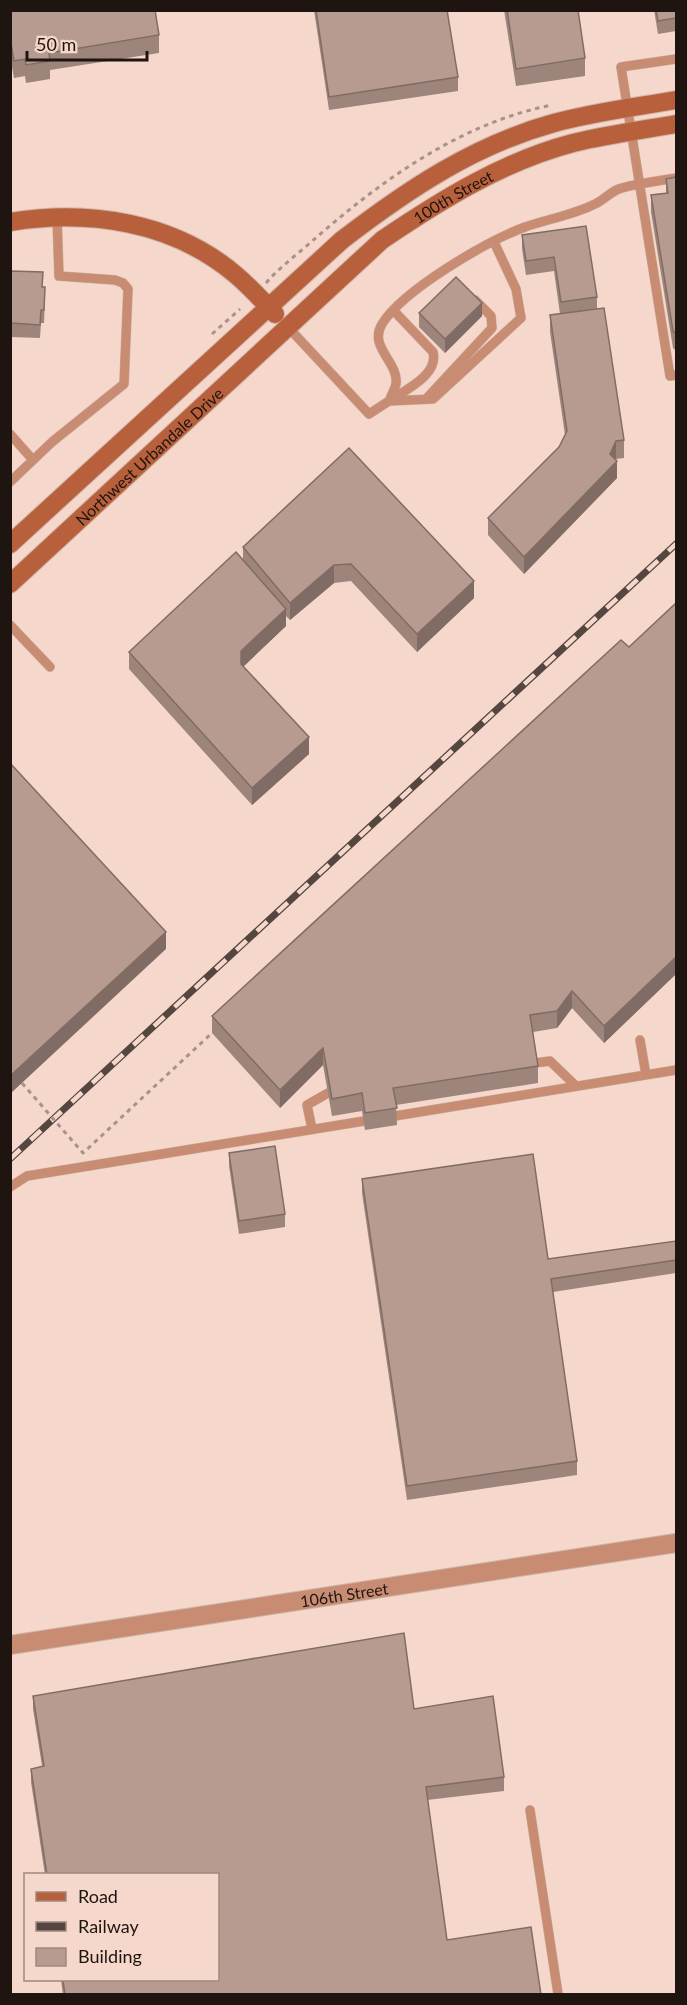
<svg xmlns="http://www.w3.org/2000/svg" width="687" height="2005" viewBox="0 0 687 2005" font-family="Lato,sans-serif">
<rect width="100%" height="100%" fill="#f5d7cb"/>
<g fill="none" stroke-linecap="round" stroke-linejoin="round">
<g stroke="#ceb4a9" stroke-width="10">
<path id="lane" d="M676 59 621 67 670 376 676 375
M287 326 369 414 389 401 433 399 521 318 516 289 494 242
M427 398 492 328 491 316 475 300
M389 401C391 396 395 389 396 384 399 362 368 347 382 324 403 290 487 241 525 227 548 219 573 215 595 204 604 200 612 190 622 188 639 183 659 181 676 178
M389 401C405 390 439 375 433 352L394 311
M10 434 33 460
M10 482 52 442 124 384 128 289 123 283 115 280 59 276 57 217
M10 625 50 667
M640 1040 646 1075
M535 1063 550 1061 576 1086
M395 1116 676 1070
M312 1129 307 1105 328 1093
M10 1187 27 1176 364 1121
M530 1810 558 1994"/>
</g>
<g stroke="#ceb4a9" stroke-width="20">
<g id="street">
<path id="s1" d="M10 1645 676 1543"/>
</g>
</g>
<g stroke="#ceb4a9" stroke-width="20">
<g id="secondary">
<path d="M10 222C89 209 174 222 236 275 250 287 263 301 275 314"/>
<path d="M10 544 342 240C407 190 474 145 554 123 594 112 636 107 676 100"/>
<path id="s2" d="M10 584 382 240C441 200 504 161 573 143 607 135 642 130 676 124"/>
</g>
</g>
<path stroke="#a99288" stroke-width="3" stroke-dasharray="4.5 4.5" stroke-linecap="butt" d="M266 283C279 268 295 256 310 243 379 182 460 123 552 105
M212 334 240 309"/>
<use href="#lane" stroke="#c88c73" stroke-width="9"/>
<use href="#street" stroke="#c88c73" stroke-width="18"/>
<use href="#secondary" stroke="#b8603b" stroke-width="18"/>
<g stroke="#554640" stroke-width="7">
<path id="rail" d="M10 1159 676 544"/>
</g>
<use href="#rail" stroke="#f5d7cb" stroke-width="4.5" stroke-dasharray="14" stroke-linecap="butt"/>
<path stroke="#a99288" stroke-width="3" stroke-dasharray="4.5 4.5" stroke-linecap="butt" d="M22 1083 83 1153 212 1033"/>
</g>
<path fill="#9d857c" d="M10 10 159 35V53L50 70V79L26 83 25 76 14 78 10 56Z
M314 10H447L458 77V91L329 110Z
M504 10H578L585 58V76L516 86Z
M654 10H676V31L658 34Z
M676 177V351L673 348 651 212V195L666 193V179Z
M586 226 597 297V309L624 440V458L616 459V460L617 478 524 574 488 535V518L559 447 565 435 550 332V315L560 314 554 271 526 275 522 249V235Z
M10 271 43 287 45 300 44 323H41L40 338 10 337Z
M419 313 482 316 445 353 419 327Z
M349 448 474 598 417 652 351 581 334 583 290 620 286 616V626L243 666 309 754 252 805 129 669V652L243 560V547Z
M676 603V974L604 1043 572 1008 557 1028 533 1032 538 1066V1083L396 1105 397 1125 365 1130 362 1111 332 1116 323 1065 280 1108 212 1033V1016L629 647Z
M229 1153 285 1214V1227L239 1234 229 1166Z
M362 1179 548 1259 676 1241V1273L553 1292 577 1461V1475L407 1500 362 1193Z
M33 1696 414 1709 504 1777V1791L427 1800 447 1940 541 1995H63L61 1980H218V1875H45L31 1782V1769L42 1766 33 1709Z"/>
<path fill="#806c65" d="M482 303V316L445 353V339Z
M616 441V459L613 465 617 461V478L524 574V557L610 454Z
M334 565V583L290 620V603Z
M474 581V598L417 652V634Z
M286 609V626L241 669V651Z
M309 737V754L252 805V788Z
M166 932V949L10 1094V1076Z
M676 957V974L604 1043V1026Z
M572 991V1008L557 1028V1011Z
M323 1048V1065L280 1108V1090Z"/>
<path fill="#b79b90" stroke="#806c65" stroke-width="1.5" d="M10 10H155L159 35 49 53 50 61 26 65 25 59 14 61 10 38Z
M316 10H447L458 77 329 97Z
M507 10H578L585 58 516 69Z
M656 10H676V18L658 21Z
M676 177V334L673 331 651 195 668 193 666 179Z
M586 226 597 297 561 302 554 257 526 261 522 235Z
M10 271 43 272 42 287H45L44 310H41L40 325 10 323Z
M456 277 482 303 445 339 419 313Z
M604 308 624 440 616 441 610 454 617 461 524 557 488 518 559 447 567 431 550 315Z
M349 448 474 581 417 634 351 564 334 565 290 603 243 547Z
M236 552 286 609 241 651V664L309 737 252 788 129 652Z
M676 603V957L604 1026 572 991 557 1011 530 1015 538 1066 393 1088 397 1108 365 1113 362 1093 332 1099 323 1048 280 1090 212 1016 621 640 629 647Z
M10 763 166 932 10 1076Z
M275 1146 285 1214 239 1221 229 1153Z
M533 1154 548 1259 676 1241V1260L551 1279 577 1461 407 1486 362 1179Z
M404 1633 414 1709 493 1696 504 1777 426 1787 447 1940 531 1927 541 1995H65L63 1980H218V1875H47L31 1769 44 1766 33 1696Z"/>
<g text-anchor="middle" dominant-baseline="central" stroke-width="4.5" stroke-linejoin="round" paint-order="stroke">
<g font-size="16" fill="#1e1410" stroke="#f5d7cb">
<text stroke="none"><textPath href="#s2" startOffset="590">100th Street</textPath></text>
<text stroke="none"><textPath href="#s2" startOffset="189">Northwest Urbandale Drive</textPath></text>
<text stroke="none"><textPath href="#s1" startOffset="338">106th Street</textPath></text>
</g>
</g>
<rect width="687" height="2005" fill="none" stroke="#1e1410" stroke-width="24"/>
<rect x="24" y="1873" width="195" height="108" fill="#f5d7cb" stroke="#9f8980" stroke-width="1.5"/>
<rect x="36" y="1892" width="30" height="9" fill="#b8603b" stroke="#9f8980" stroke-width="1.5"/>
<text x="78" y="1903" font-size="18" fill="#1e1410">Road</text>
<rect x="36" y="1922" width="30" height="9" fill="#554640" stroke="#9f8980" stroke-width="1.5"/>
<text x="78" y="1933" font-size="18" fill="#1e1410">Railway</text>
<rect x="36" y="1948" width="30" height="18" fill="#b79b90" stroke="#9f8980" stroke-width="1.5"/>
<text x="78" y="1963" font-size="18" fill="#1e1410">Building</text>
<path d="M27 51v9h120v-9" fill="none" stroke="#1e1410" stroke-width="3"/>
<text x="36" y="51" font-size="18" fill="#1e1410" stroke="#f5d7cb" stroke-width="4.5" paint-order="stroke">50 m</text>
</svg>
